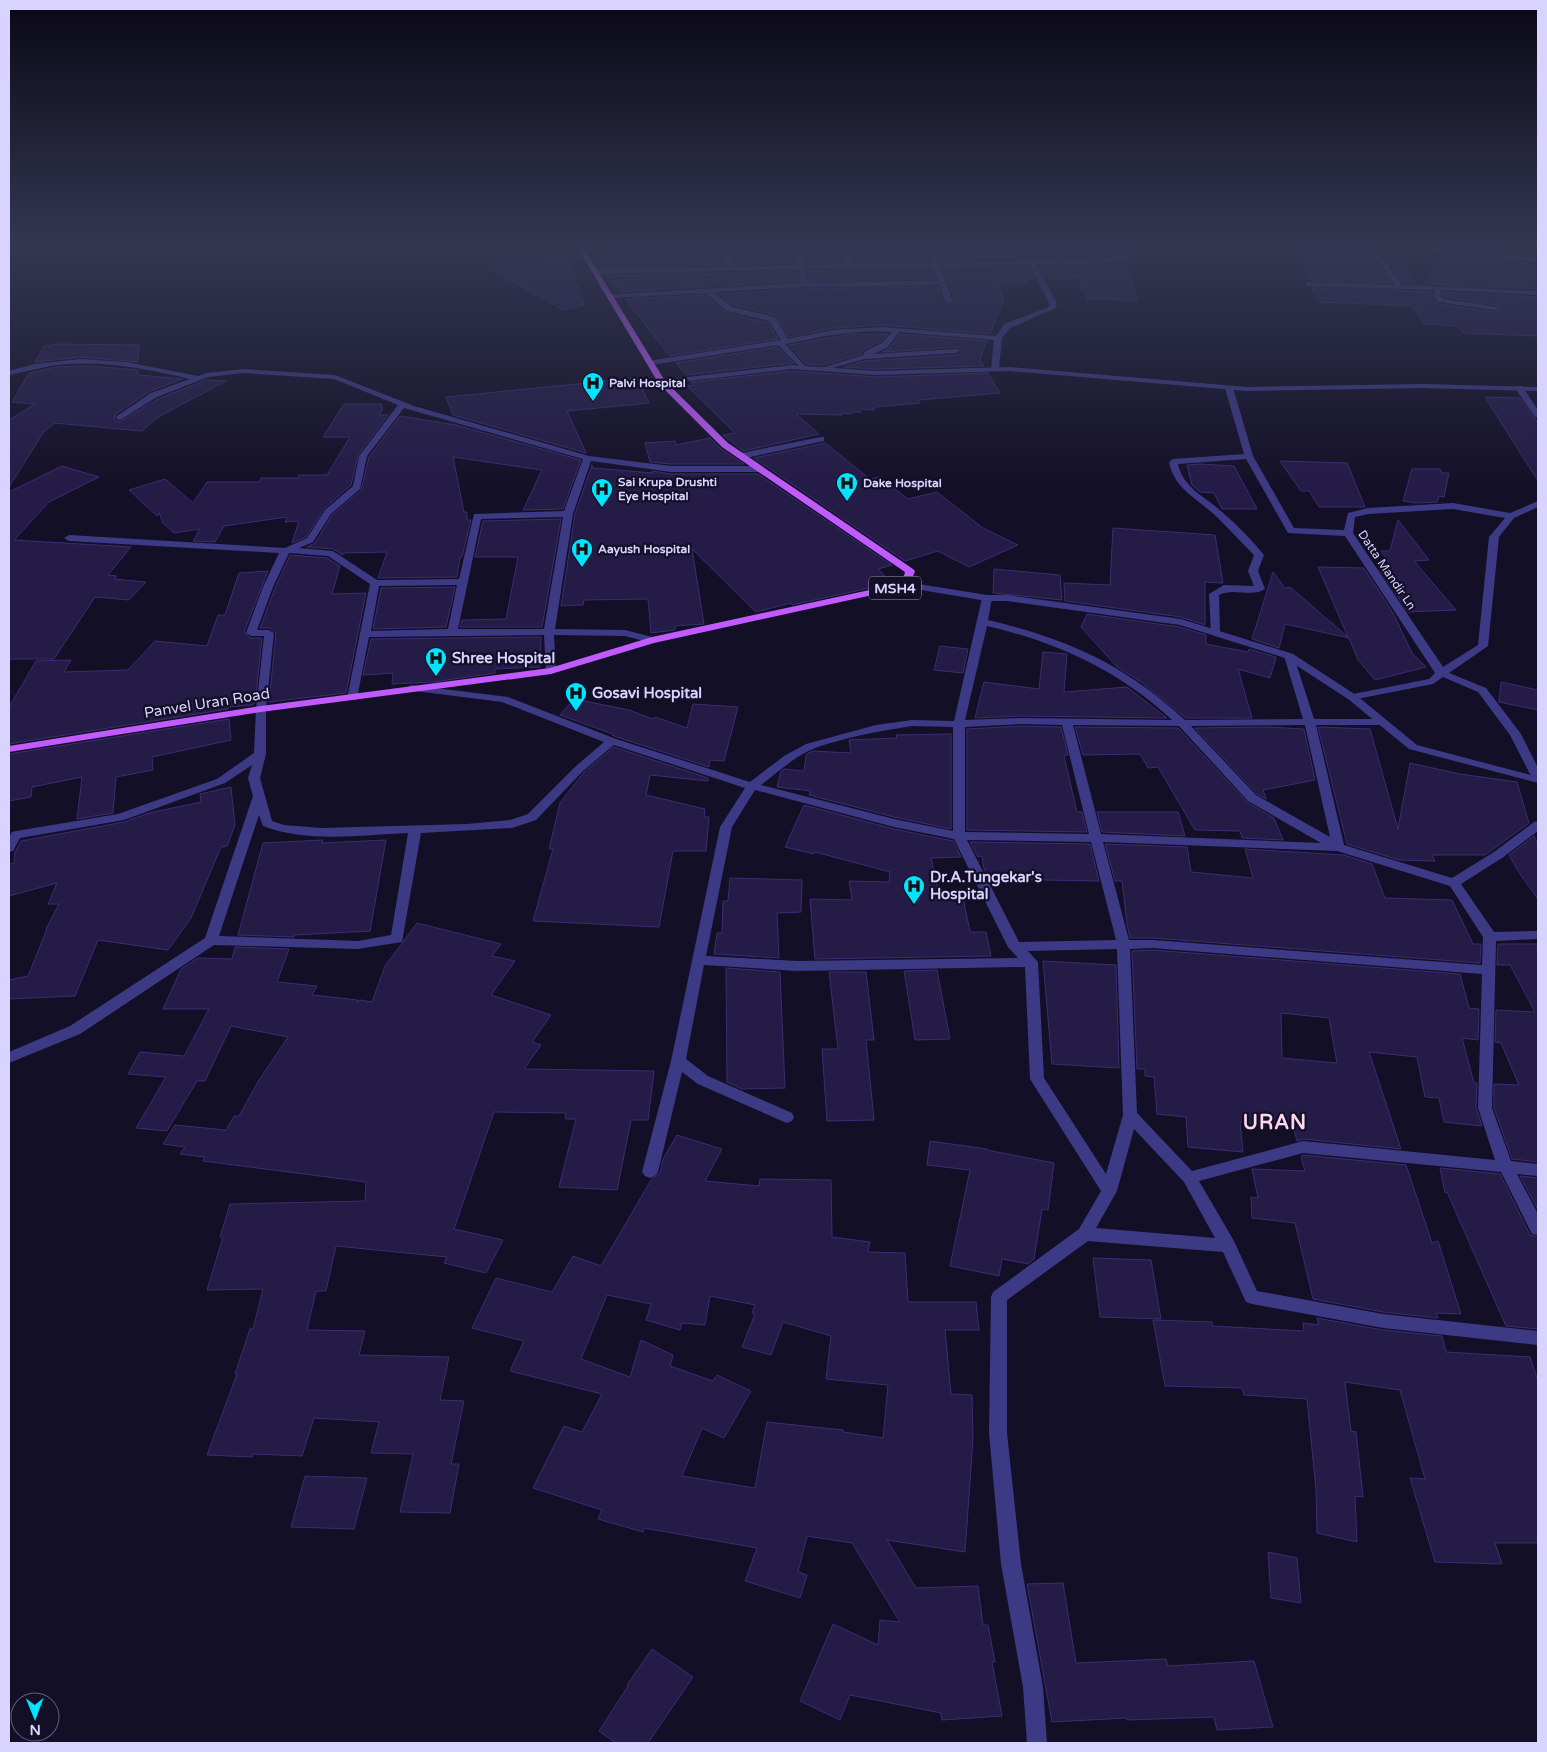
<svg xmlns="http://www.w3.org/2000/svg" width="1547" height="1752" viewBox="0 0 1547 1752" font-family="'Varela Round',sans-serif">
<rect width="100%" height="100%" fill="#130f26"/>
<path fill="#241b47" stroke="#3b2d73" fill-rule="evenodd" d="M602 247H793L795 263 734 265 732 254 726 250 722 254 724 265 601 268Z
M803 247H838L843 262 805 263Z
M848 247H883L887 261 853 262Z
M893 247H925L929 260 898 261Z
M935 247H985L986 249H1115L1118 254 1112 256 940 260Z
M1296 247H1366L1391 283 1309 280Z
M1446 254 1538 265V289L1425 284Z
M566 257 584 305 564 310 489 269H547L543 259Z
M1122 261 1132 280 1137 300 1087 299 1086 291H1082L1080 277 1045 278 1039 266H1088Z
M1028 266 1034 278H1026L1028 283H997L1004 299 990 334 882 325 833 328 789 337 775 315 733 305 719 294 805 289 939 287 943 303 950 306 955 301 943 268Z
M932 268 935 279 809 281 806 271Z
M1394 270 1407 271 1415 284 1403 283Z
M796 271 799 281 620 292 607 276Z
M1312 288 1433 292 1432 296 1438 304 1495 312 1499 309 1497 305 1444 297 1442 295 1443 292 1538 297V336L1463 333 1458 326 1424 324 1412 306 1319 302Z
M705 295 727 313 768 323 778 339 670 356 625 299Z
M852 334H888L881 341 863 350 862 354 823 365 806 364 789 345Z
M900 334 987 341 980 359 984 366 876 369 844 367 864 361 956 355 962 352 956 347 883 352 890 348Z
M59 344 139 345 138 362 81 357 35 362 44 346Z
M777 347 794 363 686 375 676 363Z
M91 366 138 370V375L183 379 150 391 116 414 114 419 119 422 158 399 206 380 226 381 158 417 142 431 54 423 43 433 9 487V420L35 404 12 402 29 373 57 367Z
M792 371 876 377 988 373 1000 393 918 400 920 403 875 407 874 410 861 409V412H851V414L842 413V415L796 414 819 434 743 451 723 435 735 433 687 386 694 385 691 382Z
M637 378 649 403 567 411 586 453 453 415 446 397Z
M1485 397 1520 398 1538 423V481Z
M344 404H382L381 407H383L379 415H388L358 455 351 485 324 509 306 537 292 543 299 521 285 522 287 517 224 526 215 542 193 541 200 529 174 533 163 523 159 513 157 516 129 490 165 479 193 503 207 482H259L261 478H298L299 475H327L350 437H323Z
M400 416 456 425 581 460 563 509 523 510 542 470 453 457 464 512H467V520H471L462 557H460L457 577 378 578 387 552 343 553V555L333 549 307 547 315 543 332 515 361 490 369 457Z
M710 438 721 449 744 464H671L650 462 645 443 675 441 676 445Z
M825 443 870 479 880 477 908 499 937 492 983 528 1018 545 969 567 938 551 905 561 754 458Z
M1280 461 1347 463 1365 507H1319L1309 491H1301Z
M1200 464 1234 466 1257 509H1222L1214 493 1200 492 1192 485 1187 465Z
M592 465 593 468 653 473 652 471 671 474H758L892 565 878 569 889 580 870 584 874 587 792 605 791 603 756 612 692 549 704 624 675 626V630L651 633 648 599 584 600 583 605 561 606 575 514Z
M62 466 99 477 49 502 14 540 131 547 108 575 117 576 114 579 146 582 129 600 95 597 54 659H9V492Z
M1412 469H1440L1442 473H1449L1444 497 1439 496 1437 502 1417 503 1403 501Z
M561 519 542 627H460L462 620 506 619 518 557H475L483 521Z
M1398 520 1429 560 1414 561 1456 610 1408 612 1379 569H1393L1381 551H1390Z
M1113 528 1215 535 1223 583 1205 582V625L1181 617 1065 601 1064 583 1110 585Z
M290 555 327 558 340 566 332 594 366 593 346 693 269 702 276 633 270 628H260L275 588Z
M1318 567 1364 568 1393 613 1412 653 1426 667 1375 680 1358 660 1349 638 1285 624 1279 648 1252 639 1273 572 1285 588 1290 587 1348 637Z
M994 569 1060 575 1062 600 993 593Z
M268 571 244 632 250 638H262L255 703 252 705 228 707V709L9 744V707L36 661 71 660 64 672 128 670 155 641 207 646 218 615H225L239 573Z
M455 587 446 627 373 629 381 588Z
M1087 614 1180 627 1206 635V644L1248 652 1249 649 1276 657 1270 678 1238 669 1252 718H1186L1141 682 1117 667 1081 627Z
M541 637 540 667 495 669V673L433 682 392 684 393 673 363 675 371 639Z
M940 646 968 649 963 673 934 670Z
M1043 652 1067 654 1064 692 1127 687 1167 718 1021 716 975 718 984 682 1039 689Z
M1501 682 1538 690V710L1499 702Z
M574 699 629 710 653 719 655 717 687 728 693 704 738 707 724 761 710 760 709 767 617 737 612 735 613 734 560 715Z
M229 719 231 740 152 757 153 770 116 777 113 813 77 819 82 777 32 787 31 797 9 801V754Z
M1021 726 1061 727 1068 755 1064 756 1077 812H1082L1087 832 967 830V729Z
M1075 727 1178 728 1247 802 1274 818 1283 840 1242 838 1240 831 1195 830 1158 767 1148 768 1140 754 1083 755Z
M1268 727 1304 729 1315 780 1263 790 1266 799 1257 794 1195 728Z
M1318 727 1370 729 1398 829 1410 763 1460 774 1517 782 1529 823 1485 855H1432L1435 861 1399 860 1347 844Z
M951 734V829L894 817 809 795 811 791 777 787 781 771 784 769 804 771 806 755 808 753 813 751 851 753 849 740 897 738 896 735Z
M614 747 708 778V781L650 775 646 795 705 809 704 817H709L706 851H673L659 927 533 921 553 849H549L560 803 584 772Z
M231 787 235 825 227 846 221 847 191 918 168 950 98 940 75 996 9 999V980L28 976 47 929H46L59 904H48L57 883 9 896V864L14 863 15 852 21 841 124 822 149 813 201 802 200 794Z
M804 805 894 829 953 841 961 857 931 858 940 898 963 897 970 932H986L991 956 815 959 810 899 852 900 849 881 889 882 890 872 815 852 814 854 785 847Z
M1097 812H1178L1185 836 1102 832Z
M1534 836 1538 845V899L1520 874 1509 855Z
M323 840 322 843 386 840 370 931 294 935V937L238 935 263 843Z
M970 842 1090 844 1099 881 989 879 984 869 982 856 978 857Z
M1105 844 1187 847 1191 872 1253 878 1245 849 1344 855 1372 864 1385 898 1452 900 1473 944H1481L1480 963 1153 938H1130L1127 924 1122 881H1115Z
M730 878 802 880 801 912 777 913 779 958 714 954 717 933H722L723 901H728Z
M417 923 501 944 492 956 515 961 491 995 551 1015 532 1042 541 1045 524 1069 654 1071 648 1120H631L617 1190 559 1187 576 1119H565L566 1113 494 1112 454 1229 503 1240 486 1273 444 1263 447 1257 336 1246 326 1291H316L307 1330 365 1331 359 1355 449 1357 440 1400 464 1401 451 1464H459L450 1513 400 1512 413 1454 371 1453 379 1422 314 1418 302 1456 253 1454 252 1457 207 1455 237 1374H235L250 1329H253L263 1289 207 1290 223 1237H220L230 1204 365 1201 366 1182 203 1161 205 1157 180 1154 185 1147 163 1144 175 1125 226 1130 234 1116H239L259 1080 288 1037 231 1026 205 1081H197L167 1131 136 1128 166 1077 128 1074 140 1052 184 1056 209 1009H163L181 969 198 958 232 959 235 947 289 949 277 982 317 986 312 995 358 1000 357 1003 360 1000 372 1002 385 966Z
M1498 944H1538V1162L1512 1159 1494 1108V1084L1519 1085 1501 1043 1495 1042 1496 1010 1535 1012 1510 965H1497Z
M1153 950 1460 974 1469 1008 1479 1009 1478 1040 1462 1038 1474 1083H1477L1476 1108 1482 1126 1444 1122 1439 1098 1425 1097 1417 1057 1369 1052 1401 1149 1303 1139 1297 1141 1294 1130H1289L1288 1127 1240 1122 1243 1152 1188 1147 1186 1117 1157 1114 1154 1077 1145 1076V1069H1137L1132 951ZM1281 1013 1329 1018 1337 1063 1282 1058Z
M1043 961 1116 965 1119 1068 1052 1064Z
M726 968 780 972 785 1088 742 1089 727 1082Z
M937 970 950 1039 915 1040 904 971Z
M829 972H866L874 1040H866L874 1120 827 1121 822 1049H838Z
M677 1135 722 1149 705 1181 759 1186 760 1179 831 1180 832 1237 870 1242 868 1252 905 1253 908 1302H976L979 1330H945L951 1394 972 1395 973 1439 965 1552 887 1540 916 1588 978 1586 983 1625H988L995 1662H992L1002 1716 942 1720 941 1713 850 1695 840 1720 800 1701 833 1624 878 1645 880 1620 900 1622 852 1543 807 1536 798 1572 807 1575 800 1598 745 1581 757 1548 644 1528 643 1532 598 1519 602 1510 533 1488 564 1426 582 1432 602 1394 510 1371 524 1341 472 1328 496 1278 552 1292 573 1256 601 1266 651 1180 660 1173 663 1159ZM607 1295 651 1304 646 1320 680 1330 682 1323 705 1325 710 1296 755 1305 752 1313 755 1314 742 1347 771 1355 783 1322 831 1336 826 1379 888 1385 883 1438 843 1432V1430L767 1422 755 1488 682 1476 702 1428 724 1438 751 1391 717 1375 713 1381 670 1366 673 1355 641 1340 630 1377 581 1359Z
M930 1141 987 1149V1150L1054 1163 1048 1210 1042 1209 1034 1259 1028 1264 1002 1259 999 1276 950 1266 970 1170 927 1165Z
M1303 1155 1406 1165 1432 1243 1438 1241 1461 1314 1436 1313 1438 1318 1383 1312 1313 1299 1295 1223 1252 1218 1251 1197 1258 1198 1252 1169 1305 1171 1301 1156Z
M1440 1168 1500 1174 1530 1235 1538 1237V1329L1506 1326 1447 1192 1445 1193Z
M1520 1176 1538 1178V1210Z
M1093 1258 1151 1260 1161 1319 1100 1317Z
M1317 1318 1383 1330 1442 1336 1446 1352 1530 1357 1538 1381V1543H1495L1502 1564 1435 1562 1410 1478 1425 1479 1400 1390 1345 1382 1351 1431 1356 1432 1363 1497 1355 1496 1357 1542 1317 1533 1316 1489 1307 1399 1244 1395 1242 1388 1165 1386 1153 1320 1212 1322 1213 1326 1304 1331 1303 1323 1319 1325Z
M305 1476 367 1478 354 1529 291 1527Z
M1268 1552 1297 1558 1301 1603 1271 1598Z
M1063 1583 1076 1663 1166 1659 1168 1666 1254 1661 1273 1727 1217 1730 1214 1717 1127 1720V1718L1052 1722 1027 1584Z
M652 1649 693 1677 648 1743H616L599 1731 628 1686 627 1685Z"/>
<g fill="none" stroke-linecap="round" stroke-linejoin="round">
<path fill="#3d3a85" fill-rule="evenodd" d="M795 247H801L803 265 845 264 840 247H846L852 264 890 263 885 247H891L897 263 932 262 927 247H933L939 262 1112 258 1128 252 1126 247H1132L1134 252C1118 269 1059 263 1036 264L1057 303 1056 308 1010 328 1002 338 999 369 995 371 991 369 994 340 899 332 888 347 873 354 956 349 960 351 956 353 864 359 822 371 818 369 864 355V352L882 343 892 332C856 329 820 337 785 344L806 367 802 369 778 345 651 365H648V361L781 340 769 321 727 311 706 293 609 298 606 296 607 295 801 283 798 269 595 274 592 272 595 270 726 267 724 254 727 252 730 254 733 267 797 265ZM1029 264 1049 303V307L1004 324 996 336 882 327 833 330 788 339 775 317 732 307 714 292 805 287 940 285 945 302 949 304 953 302 940 266ZM933 266 938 281 808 283 804 269Z
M1369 247H1375L1402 285 1538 291V295L1442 290 1440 295 1443 299 1497 307V309L1495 310 1438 302 1434 295 1435 290 1308 286 1305 284 1308 282 1395 285Z
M1434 248 1538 258V262L1432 251V249Z
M81 359 126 362 198 376 207 373 243 369 335 375 414 406 589 456 671 466H760L764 469 760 472H671L591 461 573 514 555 629 625 630 656 638 657 640 652 643 625 636 554 635 556 671 551 674 546 671 544 635 369 637 357 698 356 700H348L347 698 370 584 328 556 289 553 273 587 257 630H269L274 633 266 709V754L260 778 272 821 284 825 322 828 467 824 510 820 528 814 575 767 604 742 502 702 407 690 406 688 411 685 508 697 616 739 750 782 784 756 806 744 876 725 912 720 954 721 982 598 987 595 992 598 988 620C1068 639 1124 664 1185 720L1303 719 1284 656 1285 654H1293L1314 719H1381L1387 722 1381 725H1316L1344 845 1452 878 1494 852 1534 822 1538 821V831L1502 858 1461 884 1494 932 1538 931V939L1496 941 1492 1108 1511 1161 1538 1164V1176L1517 1174 1538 1214V1235L1532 1234 1501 1172 1303 1153 1199 1181 1234 1241 1257 1291 1383 1314 1538 1331V1345L1383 1328 1252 1304 1246 1302 1223 1252 1088 1241 1007 1300V1433L1021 1564 1043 1687 1047 1743H1027L1023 1687 1001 1564 989 1433 991 1297 993 1292 1079 1229 1101 1191 1030 1079 1025 967 797 971 704 965 686 1059 708 1076 792 1113 794 1117 792 1121 787 1123 782 1121 698 1084 682 1072 658 1172 655 1176 650 1178 645 1176 642 1172 671 1061 720 827 745 788 614 745 583 771 536 820 512 828 421 833 402 942 358 949 214 945 80 1034 9 1063V1052L70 1026 205 938 253 796 248 778 252 765 225 783 124 820 20 838 13 851 9 852V837L12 832 16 831 118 814 217 779 254 753 256 709 264 636H251L246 633 263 587 279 553 69 541 64 538 69 535 285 548 307 538 325 510 353 486 359 456 398 405 334 379 243 373 208 377 157 397 120 420 116 418 117 416 151 393 190 379C147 369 102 360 57 365 41 367 25 372 9 375V371L34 364ZM404 408 583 459 564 511 474 514 459 579 377 580 333 551 299 548 313 542 331 514 360 489 367 456ZM563 517 544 629H458L481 519ZM457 585 448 629 371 631 379 586ZM987 626C1056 642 1120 671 1172 720L1021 718 965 720ZM1021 724 1062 725 1089 834 965 832V727ZM1073 725 1179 726 1248 801 1321 843 1101 834ZM1305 725 1330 837 1256 795 1191 726ZM912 726 953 727V831L894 819 761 785C778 772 795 756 815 748 846 737 880 731 912 726ZM755 790 894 827 954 839 1008 947 1018 958 797 961 706 956 732 827ZM259 815 263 826C307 843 362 835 408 833L391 935 358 941 219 936ZM967 840 1091 842 1116 940 1019 942ZM1103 842 1337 851 1450 886 1483 937 1482 965 1153 940H1129ZM1153 948 1482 974 1478 1108 1495 1160 1303 1141 1192 1171 1137 1113 1130 949ZM1117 949 1123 1115 1106 1174 1044 1078 1038 962 1028 951ZM1134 1129 1184 1182 1215 1238 1096 1228 1117 1191Z
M1226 386 1233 388 1253 456 1294 528 1344 530 1348 513 1368 508 1453 503 1510 513 1538 501V507L1514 518 1499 537 1488 646 1449 673 1486 688 1521 734 1538 768V781L1532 778 1510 735 1478 692 1443 677 1433 684 1352 700 1348 699 1347 697 1348 695 1429 679 1435 673 1345 536 1288 533 1246 459 1178 464C1183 488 1206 497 1222 512 1237 525 1252 540 1264 555L1258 571 1265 589C1253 598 1233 587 1219 595L1220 632 1215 635 1211 634 1209 594 1224 585 1254 586 1248 571 1254 555C1241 542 1229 529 1216 516 1198 499 1174 489 1169 462L1173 459 1244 454 1225 388ZM1453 509 1505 518 1489 537 1478 645 1443 667 1353 533 1355 517 1368 514Z
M1516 386H1522L1538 410V417H1535L1515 388Z
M821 437H824V441L741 459 737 456 741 453Z"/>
<path fill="#3d3a85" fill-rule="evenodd" d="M792 365 876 371 1009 367 1247 387 1423 384 1538 387V391L1423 388 1247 391 1009 371 876 375 792 369 662 384 658 382 662 380Z
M906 582 987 595H1007L1181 619 1293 654 1356 695 1417 745 1538 777V783L1409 749 1348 699 1285 658 1180 625 1007 601H987L903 587V583Z"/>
<path fill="#c25bff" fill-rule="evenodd" d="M577 247H583L665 381 728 443 913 569 915 571 909 587 654 643 551 674 261 712 9 752V746L261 706 550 668 652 637 902 583 905 572 722 447 659 384Z"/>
</g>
<linearGradient id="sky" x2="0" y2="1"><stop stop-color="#0a0815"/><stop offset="0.5" stop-color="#333752"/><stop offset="1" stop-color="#333752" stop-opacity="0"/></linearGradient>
<rect width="1547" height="492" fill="url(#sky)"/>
<defs>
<g id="hospital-pin" transform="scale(1.125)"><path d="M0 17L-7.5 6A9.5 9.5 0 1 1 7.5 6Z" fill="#00e5ff" stroke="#130f26"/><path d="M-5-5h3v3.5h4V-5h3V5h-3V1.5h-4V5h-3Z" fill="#111"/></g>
</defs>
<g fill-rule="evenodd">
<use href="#hospital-pin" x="593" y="383"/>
<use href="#hospital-pin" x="847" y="483"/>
<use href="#hospital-pin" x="602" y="489"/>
<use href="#hospital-pin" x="582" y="549"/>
<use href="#hospital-pin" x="436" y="658"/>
<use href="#hospital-pin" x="576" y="693"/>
<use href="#hospital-pin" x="914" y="886"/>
</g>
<g text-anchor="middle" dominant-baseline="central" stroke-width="4.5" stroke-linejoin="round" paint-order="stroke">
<g font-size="12" font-weight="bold" fill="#d9d4ff" stroke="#130f26" text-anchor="start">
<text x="609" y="383">Palvi Hospital</text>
<text x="618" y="482">Sai Krupa Drushti<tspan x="618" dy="14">Eye Hospital</tspan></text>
<text x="863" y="483">Dake Hospital</text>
<text x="598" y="549">Aayush Hospital</text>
</g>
<g font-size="12" fill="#d9d4ff" stroke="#130f26">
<text transform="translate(1387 570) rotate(56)">Datta Mandir Ln</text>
</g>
<rect fill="#130f26" stroke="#9e99be" stroke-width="1" x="869" y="576.5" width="52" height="23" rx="4"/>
<g font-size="14" font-weight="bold" fill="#d9d4ff">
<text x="895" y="588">MSH4</text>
</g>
<g font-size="15" font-weight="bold" fill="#d9d4ff" stroke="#130f26" text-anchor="start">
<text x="452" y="658">Shree Hospital</text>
<text x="592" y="693">Gosavi Hospital</text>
<text x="930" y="877">Dr.A.Tungekar's<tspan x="930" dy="17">Hospital</tspan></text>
</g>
<g font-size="15" fill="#d9d4ff" stroke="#130f26">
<text transform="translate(207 703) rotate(-9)">Panvel Uran Road</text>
</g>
<g font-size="20" font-weight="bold" letter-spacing="1" fill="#ffd6f0" stroke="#130f26">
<text x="1275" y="1123">URAN</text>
</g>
</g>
<rect width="1547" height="1752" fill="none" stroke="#d9d4ff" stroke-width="20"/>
<g transform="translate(35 1717) rotate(179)"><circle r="24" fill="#130f26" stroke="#625e7d"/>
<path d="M0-4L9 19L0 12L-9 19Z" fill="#00e5ff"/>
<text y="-8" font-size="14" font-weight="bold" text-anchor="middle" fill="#d9d4ff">N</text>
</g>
</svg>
